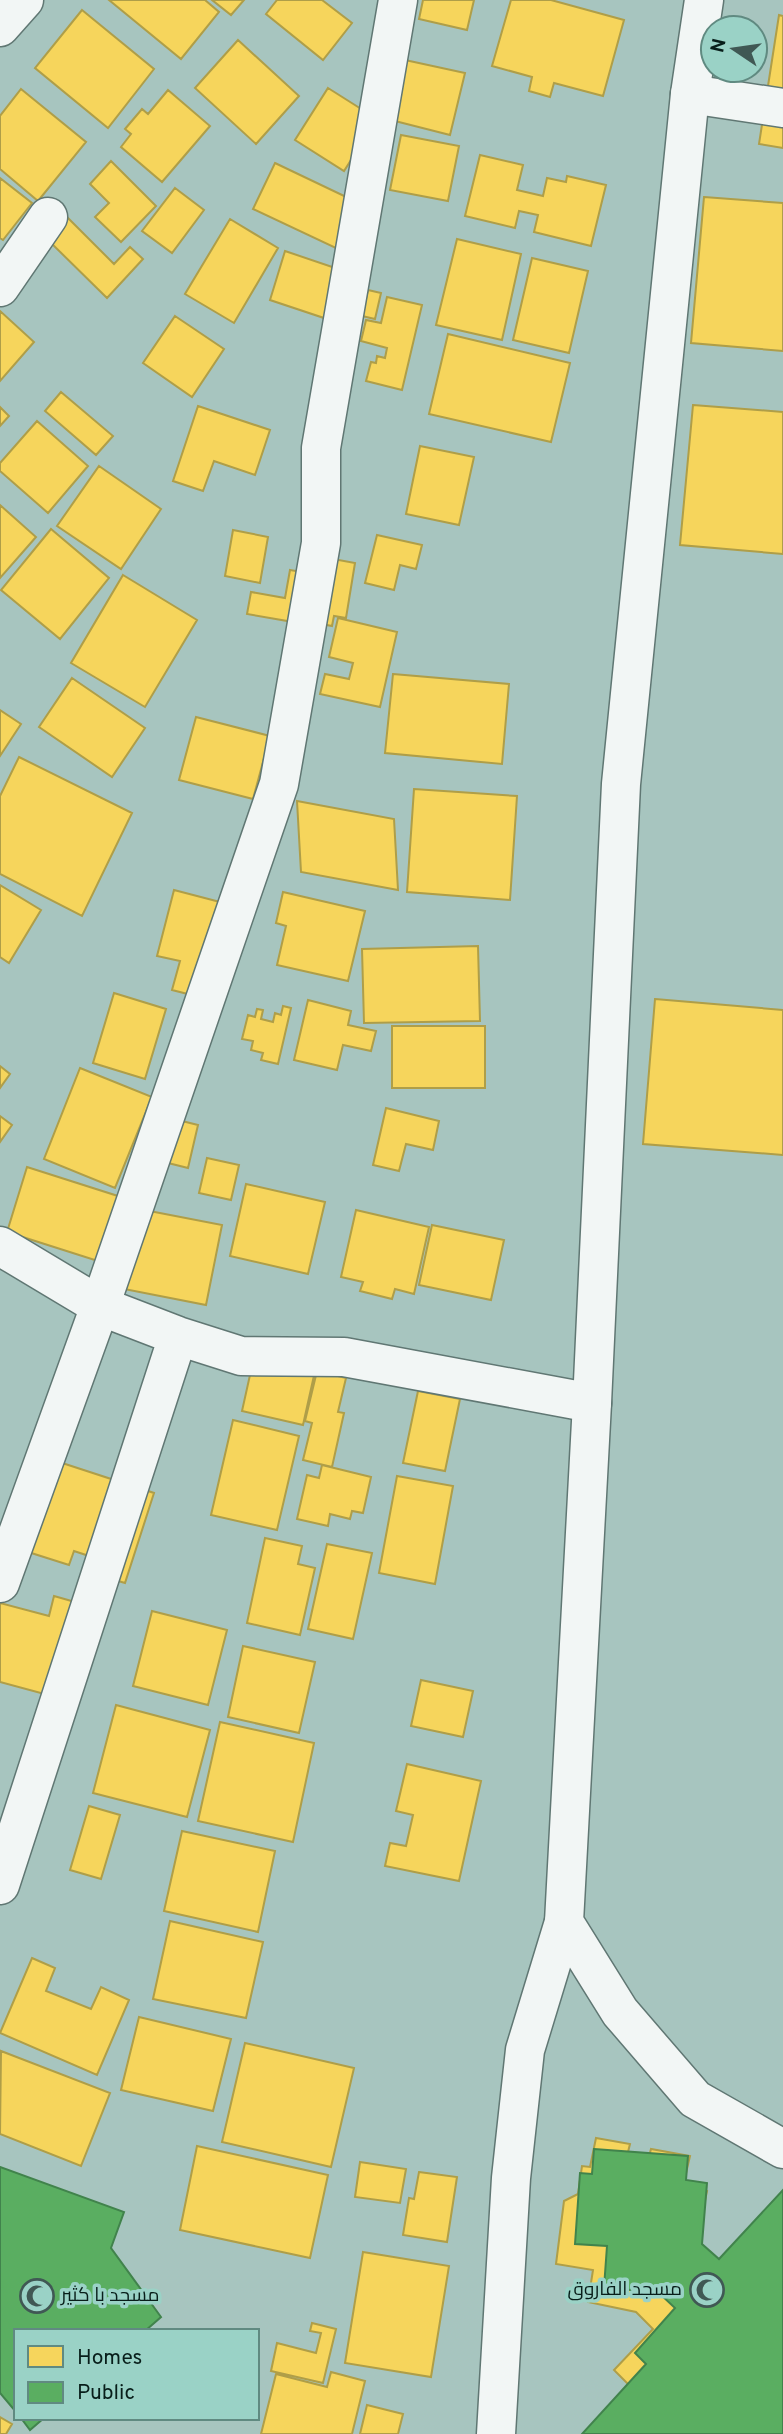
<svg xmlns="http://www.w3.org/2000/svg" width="783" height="2434" viewBox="0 0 783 2434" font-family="Overpass,Cairo,sans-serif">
<rect width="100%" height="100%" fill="#a7c5bf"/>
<path fill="#f6d55c" stroke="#af9e48" stroke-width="2" d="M109 0H205L219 12 181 59Z
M212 0H244L231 15Z
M277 0H322L352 23 323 60 266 14Z
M423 0H474L467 30 419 19Z
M511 0H551L624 20 603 96 554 83 550 97 529 91 532 77 492 66Z
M82 10 154 69 108 128 35 68Z
M779 15 783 16V148L759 144Z
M238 40 299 96 256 144 195 88Z
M405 60 465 73 450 135 391 120Z
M328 88 377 119 344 171 295 140Z
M21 89 86 142 38 201 0 169V116Z
M168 90 210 126 162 182 121 147 131 134 125 129 142 109 148 114Z
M401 135 459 146 448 201 390 190Z
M480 155 523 165 517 190 543 196 547 178 566 182 567 176 606 185 591 246 534 232 538 215 519 211 515 228 465 216Z
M111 161 156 206 121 242 95 217 109 203 90 184Z
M275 163 361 204 340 250 253 209Z
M0 178 32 203 3 240 0 238Z
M175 188 204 210 172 253 142 231Z
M704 197 783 203V351L691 343Z
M68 218 114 264 130 247 143 259 107 298 48 240Z
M230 219 278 248 234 323 185 294Z
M457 239 521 254 502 340 436 325Z
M285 251 347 272 348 326 270 300Z
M532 258 588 271 569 353 513 340Z
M368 290 381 293 375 319 362 316Z
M387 297 422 305 402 390 366 381 371 362 376 363 377 356 385 358 387 348 361 341 366 320 381 323Z
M0 311 34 342 0 381Z
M175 316 224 349 192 397 143 363Z
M448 334 570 363 551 442 429 414Z
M61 392 113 436 96 455 45 411Z
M693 405 783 412V554L680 545Z
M198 406 270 430 255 475 214 461 203 491 173 481Z
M0 407 9 416 0 426Z
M37 421 88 466 48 513 0 471V463Z
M420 446 474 457 459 525 406 514Z
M99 466 161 509 121 569 57 526Z
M0 505 36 537 0 578Z
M51 529 109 578 60 639 1 590Z
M233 530 268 537 260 583 225 576Z
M377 535 422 545 416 569 400 565 394 590 365 583Z
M317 556 355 563 346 618 334 616 332 626 306 621Z
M290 570 308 573 299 623 247 614 251 592 285 598Z
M123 575 197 620 145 707 71 663Z
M338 618 397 632 380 707 320 694 325 674 349 679 353 663 329 657Z
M393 674 509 684 502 764 385 753Z
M72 678 145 728 112 777 39 727Z
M0 710 21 724 0 756Z
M196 717 270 736 253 799 179 780Z
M19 757 132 813 82 916 0 874V796Z
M414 789 517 796 510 900 407 892Z
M297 801 394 819 398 890 301 872Z
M0 885 41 910 9 963 0 957Z
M174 890 243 908 219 1002 172 990 180 961 157 956Z
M283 892 365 911 348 981 277 965 286 926 276 923Z
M478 946 480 1021 364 1023 362 949Z
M114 993 166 1009 145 1079 93 1063Z
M655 999 783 1010V1155L643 1144Z
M308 1000 351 1011 348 1025 376 1031 371 1051 343 1045 337 1070 294 1060Z
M283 1006 291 1008 278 1064 261 1060 263 1053 251 1050 253 1041 242 1039 248 1015 255 1017 257 1009 263 1010 261 1019 273 1022 275 1013 281 1015Z
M392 1026H485V1088H392Z
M0 1066 10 1074 0 1088Z
M80 1068 152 1097 115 1188 44 1159Z
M386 1108 439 1121 433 1150 406 1144 399 1171 373 1165Z
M0 1116 12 1125 0 1142Z
M170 1118 198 1125 188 1168 160 1161Z
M207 1158 239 1165 231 1200 199 1193Z
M27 1167 121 1197 101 1262 7 1232Z
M246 1184 325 1202 308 1274 230 1256Z
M134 1208 222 1225 206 1305 119 1288Z
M356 1210 429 1227 414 1294 395 1289 392 1299 360 1291 363 1282 341 1277Z
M432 1225 504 1240 491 1300 419 1285Z
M256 1348 317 1362 303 1425 242 1411Z
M317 1371 346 1378 338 1412 344 1413 332 1467 303 1460 312 1423 305 1421Z
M418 1391 460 1399 445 1471 403 1463Z
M233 1420 299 1436 277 1530 211 1515Z
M53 1460 154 1493 125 1583 84 1571 89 1556 74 1551 69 1565 25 1551Z
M322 1465 371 1477 363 1513 352 1511 350 1519 330 1514 328 1526 297 1519 307 1475 319 1478Z
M397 1476 453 1486 435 1584 379 1573Z
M265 1538 302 1546 298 1564 315 1568 300 1635 247 1623Z
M327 1544 372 1553 353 1639 308 1629Z
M54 1596 82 1604 63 1699 0 1682V1603L49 1616Z
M152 1611 227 1630 208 1705 133 1686Z
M243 1646 315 1662 299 1733 228 1717Z
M421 1680 473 1691 463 1737 411 1726Z
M116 1705 210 1730 187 1817 93 1793Z
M220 1722 314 1743 293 1842 198 1821Z
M407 1764 481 1781 459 1881 385 1866 390 1843 406 1846 413 1815 396 1811Z
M89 1806 120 1815 101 1879 70 1870Z
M182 1831 275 1851 258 1932 164 1911Z
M170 1921 263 1942 246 2018 153 1999Z
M32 1958 55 1968 46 1991 91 2009 101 1987 129 2000 97 2075 0 2033Z
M139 2017 231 2039 213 2111 121 2090Z
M245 2043 354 2068 331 2167 222 2142Z
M1 2051 110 2093 81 2166 0 2134Z
M596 2138 630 2144 626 2160 647 2164 651 2149 690 2156 683 2186 707 2191 692 2263 704 2276 783 2197V2434H590L633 2389 614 2370 653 2329 636 2312 588 2302 593 2270 556 2264 564 2201 578 2194 582 2166 590 2167Z
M197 2146 328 2175 310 2258 180 2230Z
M360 2162 406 2169 400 2203 355 2197Z
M419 2172 457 2177 447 2242 403 2235 409 2198 414 2199Z
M363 2252 449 2266 431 2377 345 2363Z
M312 2323 336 2329 323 2383 271 2371 277 2343 316 2353 321 2333 310 2331Z
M331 2372 365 2381 352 2434H261L276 2374 327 2387Z
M367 2405 403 2414 398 2434H360Z
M0 2417 12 2424 6 2434H0Z"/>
<path fill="#5aae61" stroke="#41834c" stroke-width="2" d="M594 2149 688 2156 686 2180 707 2183 702 2244 719 2259 783 2190V2434H582L646 2364 635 2353 675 2308 658 2292 604 2288 607 2246 575 2244 580 2173 592 2174Z
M0 2167 124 2212 111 2248 161 2317 145 2331H16V2412L0 2393Z
M21 2418H44L30 2430Z"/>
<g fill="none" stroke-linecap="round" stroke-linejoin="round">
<g stroke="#607773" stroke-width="41">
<path id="minor" d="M0 27 24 0
M690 94 783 108
M0 287 48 217
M0 1246 100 1306 178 1336 241 1356 344 1357 592 1403
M0 1583 100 1306 279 784 321 543V448L398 0
M0 1885 178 1336
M496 2434 511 2178 525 2050 564 1922"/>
</g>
<g stroke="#607773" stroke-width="41">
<path id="tertiary" d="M704 0 690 94 621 784 592 1403 564 1922 620 2012 695 2099 783 2149"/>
</g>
<use href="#minor" stroke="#f2f6f5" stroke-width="38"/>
<use href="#tertiary" stroke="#f2f6f5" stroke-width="38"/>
</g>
<defs>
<g id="mosque-ring" transform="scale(1.75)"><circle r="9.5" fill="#9ad2c6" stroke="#405854" stroke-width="1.5"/><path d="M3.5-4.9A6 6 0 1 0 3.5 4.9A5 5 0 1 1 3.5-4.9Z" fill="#405854"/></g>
</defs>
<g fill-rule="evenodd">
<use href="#mosque-ring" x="707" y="2290"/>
<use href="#mosque-ring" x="37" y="2296"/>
</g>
<g text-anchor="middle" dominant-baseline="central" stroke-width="7" stroke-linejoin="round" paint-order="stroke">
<g font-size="19" fill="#081e1a" stroke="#9ad2c6" text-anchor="end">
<text x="682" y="2290">مسجد الفاروق</text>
<text x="61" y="2296" text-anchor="start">مسجد با كثير</text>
</g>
</g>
<rect x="14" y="2329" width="245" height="91" fill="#9ad2c6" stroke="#608a81" stroke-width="2"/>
<rect x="28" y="2346" width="35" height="21" fill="#f6d55c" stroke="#608a81" stroke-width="2"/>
<text x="77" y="2364" font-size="21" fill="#081e1a">Homes</text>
<rect x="28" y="2382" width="35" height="21" fill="#5aae61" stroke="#608a81" stroke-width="2"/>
<text x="77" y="2399" font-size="21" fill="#081e1a">Public</text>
<g transform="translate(734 49) rotate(283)"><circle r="33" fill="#9ad2c6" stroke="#608a81" stroke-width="2"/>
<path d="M0-5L12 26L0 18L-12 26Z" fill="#405854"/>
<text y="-10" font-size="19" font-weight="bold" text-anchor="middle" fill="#081e1a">N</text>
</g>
</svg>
